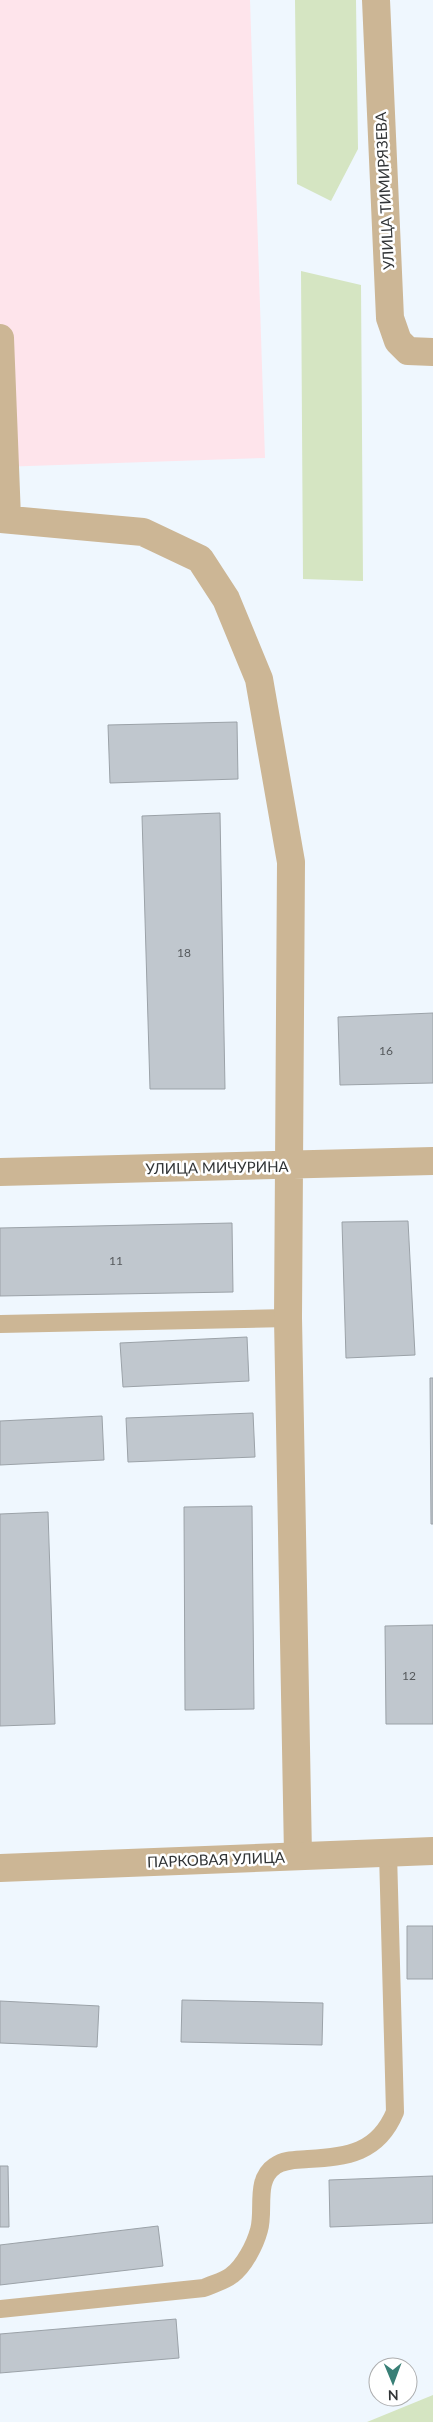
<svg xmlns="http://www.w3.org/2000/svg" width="433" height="2422" viewBox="0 0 433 2422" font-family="Lato,sans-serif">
<rect width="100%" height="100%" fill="#eff7fe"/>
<path fill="#fee4eb" d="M0 0H250L265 458 0 467Z"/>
<path fill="#d5e5c2" d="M295 0H356L358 149 331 201 297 184Z
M301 271 361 285 363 581 303 579Z
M433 2395V2422H367Z"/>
<path fill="#c0c7ce" stroke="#9ba2a8" d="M237 722 238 779 110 783 108 725Z
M220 813 225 1089H150L142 816Z
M433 1013V1083L340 1085 338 1017Z
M408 1221 415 1355 346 1358 342 1222Z
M232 1223 233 1292 0 1296V1228Z
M247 1337 249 1381 123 1387 120 1343Z
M430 1378H433V1524H431Z
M253 1413 255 1457 128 1462 126 1418Z
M102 1416 104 1460 0 1465V1421Z
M252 1506 254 1709 185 1710 184 1507Z
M48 1512 55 1724 0 1726V1514Z
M433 1625V1724H386L385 1626Z
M407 1926H433V1979H407Z
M182 2000 323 2003 322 2045 181 2042Z
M0 2001 99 2006 97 2047 0 2043Z
M0 2166H8L9 2227H0Z
M433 2176V2223L330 2227 329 2180Z
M158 2226 163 2266 0 2285V2245Z
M176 2319 179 2358 0 2373V2334Z"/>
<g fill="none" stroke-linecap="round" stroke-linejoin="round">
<path stroke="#ccb695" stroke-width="18" d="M0 1324 288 1318
M0 2309 204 2288C212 2284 225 2281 232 2275 244 2266 255 2245 259 2230 265 2210 254 2180 275 2166 285 2159 297 2160 308 2159 347 2157 378 2153 395 2112L388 1853"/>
<path stroke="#ccb695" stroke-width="28" d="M376 0 390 318 398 341 408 351 433 352
M0 338 7 518
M0 519 143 532 200 559 226 599 259 679 291 862 288 1318 298 1855
M0 1172 433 1161"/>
<path stroke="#ccb695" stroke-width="28" d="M0 1868 433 1851"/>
</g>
<g text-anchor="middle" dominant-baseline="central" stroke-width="5" stroke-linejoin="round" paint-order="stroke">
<g font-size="12" fill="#55595c">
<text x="184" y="952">18</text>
<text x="386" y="1050">16</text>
<text x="116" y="1260">11</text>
<text x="409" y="1675">12</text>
</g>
<g font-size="15" fill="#313436" stroke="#fff">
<text transform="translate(384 191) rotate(-93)">УЛИЦА ТИМИРЯЗЕВА</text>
<text transform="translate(217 1167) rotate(-1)">УЛИЦА МИЧУРИНА</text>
<text transform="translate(216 1859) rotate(-2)">ПАРКОВАЯ УЛИЦА</text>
</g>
</g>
<g transform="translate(393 2382) rotate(179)"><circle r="24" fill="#ffffff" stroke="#adaeaf"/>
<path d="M0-4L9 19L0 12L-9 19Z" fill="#397f76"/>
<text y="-8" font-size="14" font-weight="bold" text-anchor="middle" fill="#313436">N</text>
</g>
</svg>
